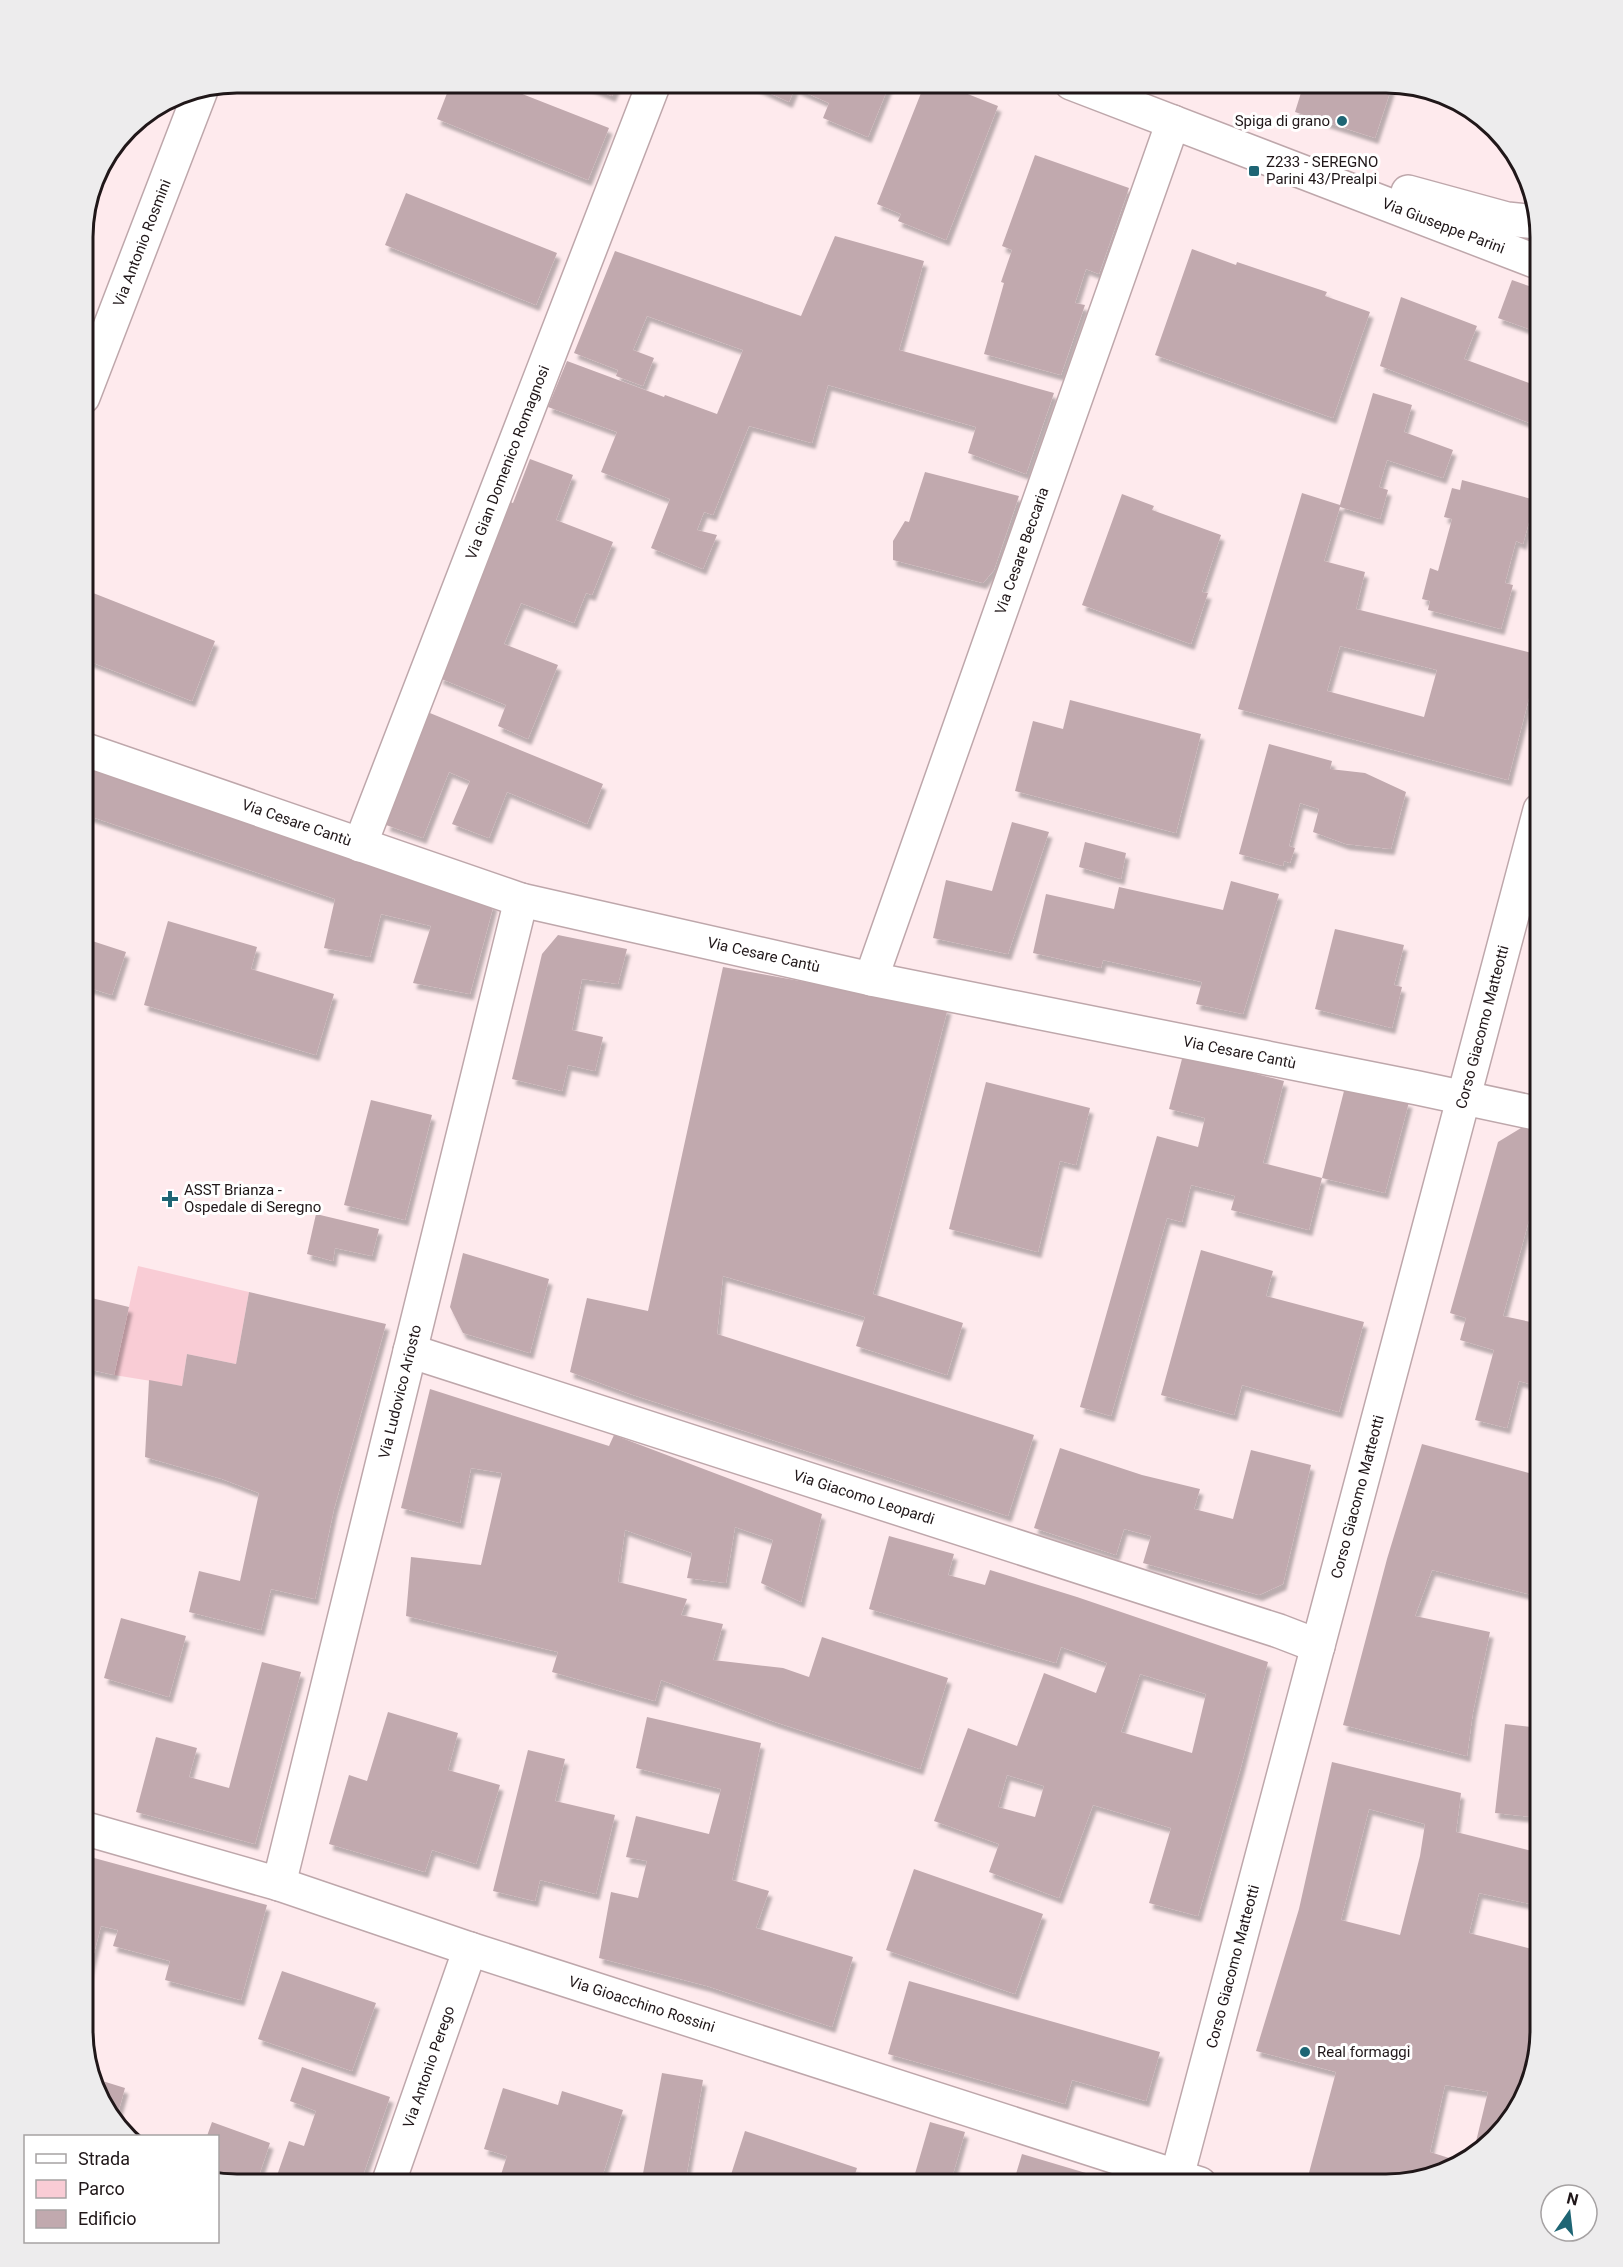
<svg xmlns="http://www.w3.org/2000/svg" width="1623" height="2267" viewBox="0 0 1623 2267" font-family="Roboto,sans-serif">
<defs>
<filter id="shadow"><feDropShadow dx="3.5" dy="6" stdDeviation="1.5" flood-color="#0004"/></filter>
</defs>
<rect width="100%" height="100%" fill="#feeaed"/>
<path fill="#f9ccd5" d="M138 1266 249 1292 236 1364 187 1354 182 1386 114 1375Z"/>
<path fill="#c1a9ae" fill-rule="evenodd" filter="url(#shadow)" d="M451 83H494L609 128 588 180 437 119Z
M580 83H618L612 96Z
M753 83H890L868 137 823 118 829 103 795 88 789 102 752 85Z
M925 83H940L998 106 946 240 898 221 901 214 877 204Z
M1304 83H1393L1375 138 1295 112Z
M1035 155 1129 188 1099 274 1086 269 1075 303 1085 305 1061 375 984 354 1004 283 1001 282 1012 250 1002 246Z
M406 193 557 253 536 305 385 245Z
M835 236 924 261 899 350 1054 393 1026 474 968 453 976 427 828 385 812 443 749 426 713 515 704 512 697 530 717 535 703 569 651 548 670 499 601 472 617 432 548 407 567 361 664 397 665 395 717 414 743 350 647 316 633 350 654 358 643 386 616 376 618 370 574 353 615 251 801 316Z
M1192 249 1236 265 1237 262 1327 292 1325 296 1370 312 1333 418 1155 355Z
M1512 280 1540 290V333L1498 318Z
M1401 297 1477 326 1464 359 1540 387V427L1380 366Z
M1373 393 1412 405 1404 432 1453 450 1443 478 1387 460 1379 487 1388 490 1380 519 1340 507 1324 561 1365 572 1356 609 1540 655 1508 780 1238 709 1302 493 1340 505ZM1340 646 1437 670 1424 717 1327 691Z
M530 459 573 475 556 520 613 542 592 595 586 593 574 623 521 603 504 644 558 665 528 739 498 726 506 705 439 678 510 502 513 503Z
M925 472 1019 496 994 570 983 583 893 560V541L905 521 909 522Z
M1462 480 1535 500 1523 544 1516 541 1505 583 1513 585 1501 629 1428 610 1430 601 1422 599 1430 568 1438 571 1452 519 1444 517 1452 488 1460 490Z
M1122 494 1154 506 1152 510 1221 535 1202 592 1208 593 1191 644 1082 605Z
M83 589 215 641 192 701 83 659Z
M1070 700 1201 734 1176 833 1015 791 1033 721 1063 729Z
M425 711 603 784 587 824 507 792 489 838 452 824 470 781 449 772 423 838 386 825 395 801H392Z
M1269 744 1332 761 1330 769 1365 773 1406 792 1391 849 1346 844 1313 832 1319 809 1300 803 1289 846 1295 848 1290 863 1284 861 1283 866 1239 854Z
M83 762 494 904 470 994 413 983 431 926 381 914 370 957 324 948 335 899 83 814Z
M1012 822 1049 832 1008 954 933 938 946 880 992 891Z
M1085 842 1126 853 1121 879 1079 867Z
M1231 881 1279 894 1243 1014 1196 1004 1202 982 1103 960 1101 968 1033 953 1046 894 1114 909 1119 887 1223 910Z
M168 921 257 947 251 969 334 994 316 1055 144 1005Z
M1335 929 1404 945 1394 985 1402 987 1392 1028 1315 1009Z
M558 935 627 949 618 984 582 979 572 1030 603 1037 595 1071 568 1065 562 1091 512 1079 542 954Z
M83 938 126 952 112 995 83 986Z
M723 967 948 1008 873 1294 963 1323 947 1375 856 1346 865 1317 723 1276 717 1334 1034 1435 1008 1516 630 1394 570 1372 587 1298 648 1311Z
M1183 1055 1284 1081 1263 1163 1322 1178 1309 1230 1231 1210 1235 1196 1191 1185 1182 1222 1167 1218 1111 1416 1080 1407 1157 1136 1198 1147 1205 1118 1169 1109Z
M986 1082 1090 1108 1076 1165 1060 1161 1038 1252 949 1229Z
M1345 1087 1409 1102 1385 1193 1322 1178Z
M371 1100 432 1115 405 1220 344 1205Z
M1526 1125 1540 1130V1195L1536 1194 1503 1316 1540 1324V1387L1519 1381 1507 1428 1475 1420 1494 1350 1460 1340 1466 1318 1450 1313 1498 1142Z
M316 1214 379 1229 372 1256 335 1248 333 1261 307 1254Z
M1201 1250 1273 1271 1266 1296 1364 1322 1339 1412 1242 1385 1234 1415 1161 1395Z
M463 1253 549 1279 530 1353 463 1333 450 1307Z
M249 1292 386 1324 334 1509 315 1599 271 1589 261 1630 189 1612 199 1571 240 1581 259 1493 222 1479 145 1457 149 1380 182 1386 187 1354 236 1364Z
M83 1296 129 1307 114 1375 83 1368Z
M430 1389 609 1446 614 1435 822 1514 801 1602 761 1583 773 1540 735 1527 726 1583 687 1578 692 1553 625 1530 618 1582 687 1599 681 1615 723 1624 713 1660 783 1668 809 1677 822 1637 948 1678 920 1769 775 1722 661 1680 655 1701 552 1672 558 1652 406 1616 411 1557 481 1565 502 1473 471 1468 460 1523 401 1508Z
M1538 1434H1540V1455L1534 1453Z
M1422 1444 1540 1476V1498L1533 1524 1540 1525V1597L1432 1570 1415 1616 1490 1632 1473 1712 1467 1756 1343 1725 1387 1559Z
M1060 1448 1142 1475 1200 1489 1194 1509 1233 1519 1251 1450 1311 1465 1283 1584 1259 1595 1143 1563 1151 1536 1124 1529 1116 1555 1034 1528Z
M889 1536 954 1554 948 1575 985 1585 990 1570 1077 1597 1268 1662 1241 1767 1198 1916 1149 1903 1171 1828 1093 1805 1059 1898 989 1872 999 1844 934 1821 968 1728 1017 1746 1044 1673 1096 1693 1107 1663 1061 1647 1056 1663 869 1609ZM1140 1674 1206 1694 1192 1753 1121 1732ZM1007 1775 1044 1786 1035 1817 998 1807Z
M121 1618 186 1636 169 1697 104 1678Z
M262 1662 301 1672 255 1844 136 1812 156 1737 197 1748 189 1777 229 1788Z
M83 1699 89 1701 83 1720Z
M388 1712 458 1733 448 1770 500 1785 476 1864 432 1850 425 1872 329 1844 349 1775 367 1781Z
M647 1717 761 1743 732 1880 769 1891 756 1928 853 1957 832 2027 707 1986 599 1958 611 1892 638 1898 647 1861 626 1857 636 1816 709 1834 721 1789 636 1768Z
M1505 1724 1540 1728V1818L1495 1813Z
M528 1750 565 1759 555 1801 615 1815 596 1894 540 1880 535 1901 493 1891Z
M1332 1762 1461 1793 1456 1832 1540 1853V1906L1479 1893 1469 1933 1540 1951 1532 1984 1540 1985V2031L1520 2107 1473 2154 1488 2092 1445 2085 1430 2152 1465 2163 1387 2184H1306L1336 2072 1256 2051 1299 1909ZM1369 1809 1425 1824 1420 1856 1400 1935 1341 1920Z
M83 1855 267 1905 241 2000 165 1980 170 1961 113 1946 118 1930 101 1926 87 1980 83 1978Z
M914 1869 1043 1914 1015 1994 886 1950Z
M282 1971 376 2003 352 2071 258 2039Z
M909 1981 1160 2052 1146 2101 1072 2080 1065 2104 888 2054Z
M302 2067 390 2097 360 2184H274L289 2141 304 2146 316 2111 290 2101Z
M662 2073 703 2080 685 2184H641Z
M96 2079 125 2088 116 2120 103 2108Z
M503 2088 558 2105 562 2091 623 2110 600 2184 574 2176 571 2184H498L507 2156 484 2149Z
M212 2122 270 2143 256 2184H227L218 2181V2136H207Z
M930 2122 965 2132 951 2181 961 2184H912Z
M745 2131 857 2168 852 2184H728Z
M1022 2154 1123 2184H1013Z"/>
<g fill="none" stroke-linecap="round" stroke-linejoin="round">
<g stroke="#bea7ab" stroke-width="36">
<g id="street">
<path id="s1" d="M83 397 201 90"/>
<path id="s2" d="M83 749 521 900 871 979 1418 1088 1540 1114"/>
<path id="s3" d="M360 845 654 83"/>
<path id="s4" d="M871 979 1173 122"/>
<path id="s5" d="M410 1351 1279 1631 1318 1646"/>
<path id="s6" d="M83 1828 279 1884 470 1949 1200 2184"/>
<path id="s7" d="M279 1884 521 900"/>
<path id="s8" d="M388 2184 470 1949"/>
</g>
</g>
<g stroke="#bea7ab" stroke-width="36">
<g id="secondary">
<path id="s9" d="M1071 83 1540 263"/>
<path d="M1408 192 1507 219 1537 222"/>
<path id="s10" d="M1175 2184 1540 810"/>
</g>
</g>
<use href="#street" stroke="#fff" stroke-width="33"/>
<use href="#secondary" stroke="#fff" stroke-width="33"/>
</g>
<g fill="#1e6574" stroke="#fff" stroke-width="2">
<circle cx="1342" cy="121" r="6"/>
<rect x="1248" y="165" width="12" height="12" rx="3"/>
<path d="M167 1190h6v6h6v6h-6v6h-6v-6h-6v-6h6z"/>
<circle cx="1305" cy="2052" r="6"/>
</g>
<g text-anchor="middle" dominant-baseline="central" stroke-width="6" stroke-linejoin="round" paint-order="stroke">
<g font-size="15" fill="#201719" stroke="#fff" text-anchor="start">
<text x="1330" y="121" text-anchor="end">Spiga di grano</text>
<text x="1266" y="162">Z233 - SEREGNO<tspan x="1266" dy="17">Parini 43/Prealpi</tspan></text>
<text x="184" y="1190">ASST Brianza -<tspan x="184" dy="17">Ospedale di Seregno</tspan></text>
<text x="1317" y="2052">Real formaggi</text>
</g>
<g font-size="15" fill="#201719" stroke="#fff">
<text stroke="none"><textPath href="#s9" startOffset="399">Via Giuseppe Parini</textPath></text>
<text stroke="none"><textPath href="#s1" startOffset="165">Via Antonio Rosmini</textPath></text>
<text stroke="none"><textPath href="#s3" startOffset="410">Via Gian Domenico Romagnosi</textPath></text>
<text stroke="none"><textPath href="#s4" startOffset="454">Via Cesare Beccaria</textPath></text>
<text stroke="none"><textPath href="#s2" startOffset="226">Via Cesare Cantù</textPath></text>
<text stroke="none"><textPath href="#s2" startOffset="712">Via Cesare Cantù</textPath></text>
<text stroke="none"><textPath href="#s10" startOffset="1197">Corso Giacomo Matteotti</textPath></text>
<text stroke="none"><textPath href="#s2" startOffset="1198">Via Cesare Cantù</textPath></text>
<text stroke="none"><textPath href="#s7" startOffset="507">Via Ludovico Ariosto</textPath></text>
<text stroke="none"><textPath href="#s10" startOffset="711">Corso Giacomo Matteotti</textPath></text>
<text stroke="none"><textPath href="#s5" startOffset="477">Via Giacomo Leopardi</textPath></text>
<text stroke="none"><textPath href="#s10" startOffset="225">Corso Giacomo Matteotti</textPath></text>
<text stroke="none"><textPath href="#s6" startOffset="586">Via Gioacchino Rossini</textPath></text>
<text stroke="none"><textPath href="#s8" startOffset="124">Via Antonio Perego</textPath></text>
</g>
</g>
<path d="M0 0H1623V2267H0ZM237 93H1386A144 144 0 0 1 1530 237V2030A144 144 0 0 1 1386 2174H237A144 144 0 0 1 93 2030V237A144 144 0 0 1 237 93Z" fill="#edeced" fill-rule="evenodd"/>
<path fill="none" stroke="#201719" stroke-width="3" d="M237 93H1386A144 144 0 0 1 1530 237V2030A144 144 0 0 1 1386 2174H237A144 144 0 0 1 93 2030V237A144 144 0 0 1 237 93Z"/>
<rect x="24" y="2135" width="195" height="108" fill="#ffffff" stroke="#a6a2a3" stroke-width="1.5"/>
<rect x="36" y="2154" width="30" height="9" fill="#ffffff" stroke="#a6a2a3" stroke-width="1.5"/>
<text x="78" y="2165" font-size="18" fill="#201719">Strada</text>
<rect x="36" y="2180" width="30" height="18" fill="#f9ccd5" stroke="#a6a2a3" stroke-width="1.5"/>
<text x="78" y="2195" font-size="18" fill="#201719">Parco</text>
<rect x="36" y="2210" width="30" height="18" fill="#c1a9ae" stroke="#a6a2a3" stroke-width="1.5"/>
<text x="78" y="2225" font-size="18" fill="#201719">Edificio</text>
<g transform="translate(1569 2213) rotate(14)"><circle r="28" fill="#ffffff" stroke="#a6a2a3" stroke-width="1.5"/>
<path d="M0-4.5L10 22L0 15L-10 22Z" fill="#1e6574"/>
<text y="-9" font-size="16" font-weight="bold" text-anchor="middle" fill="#201719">N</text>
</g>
</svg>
